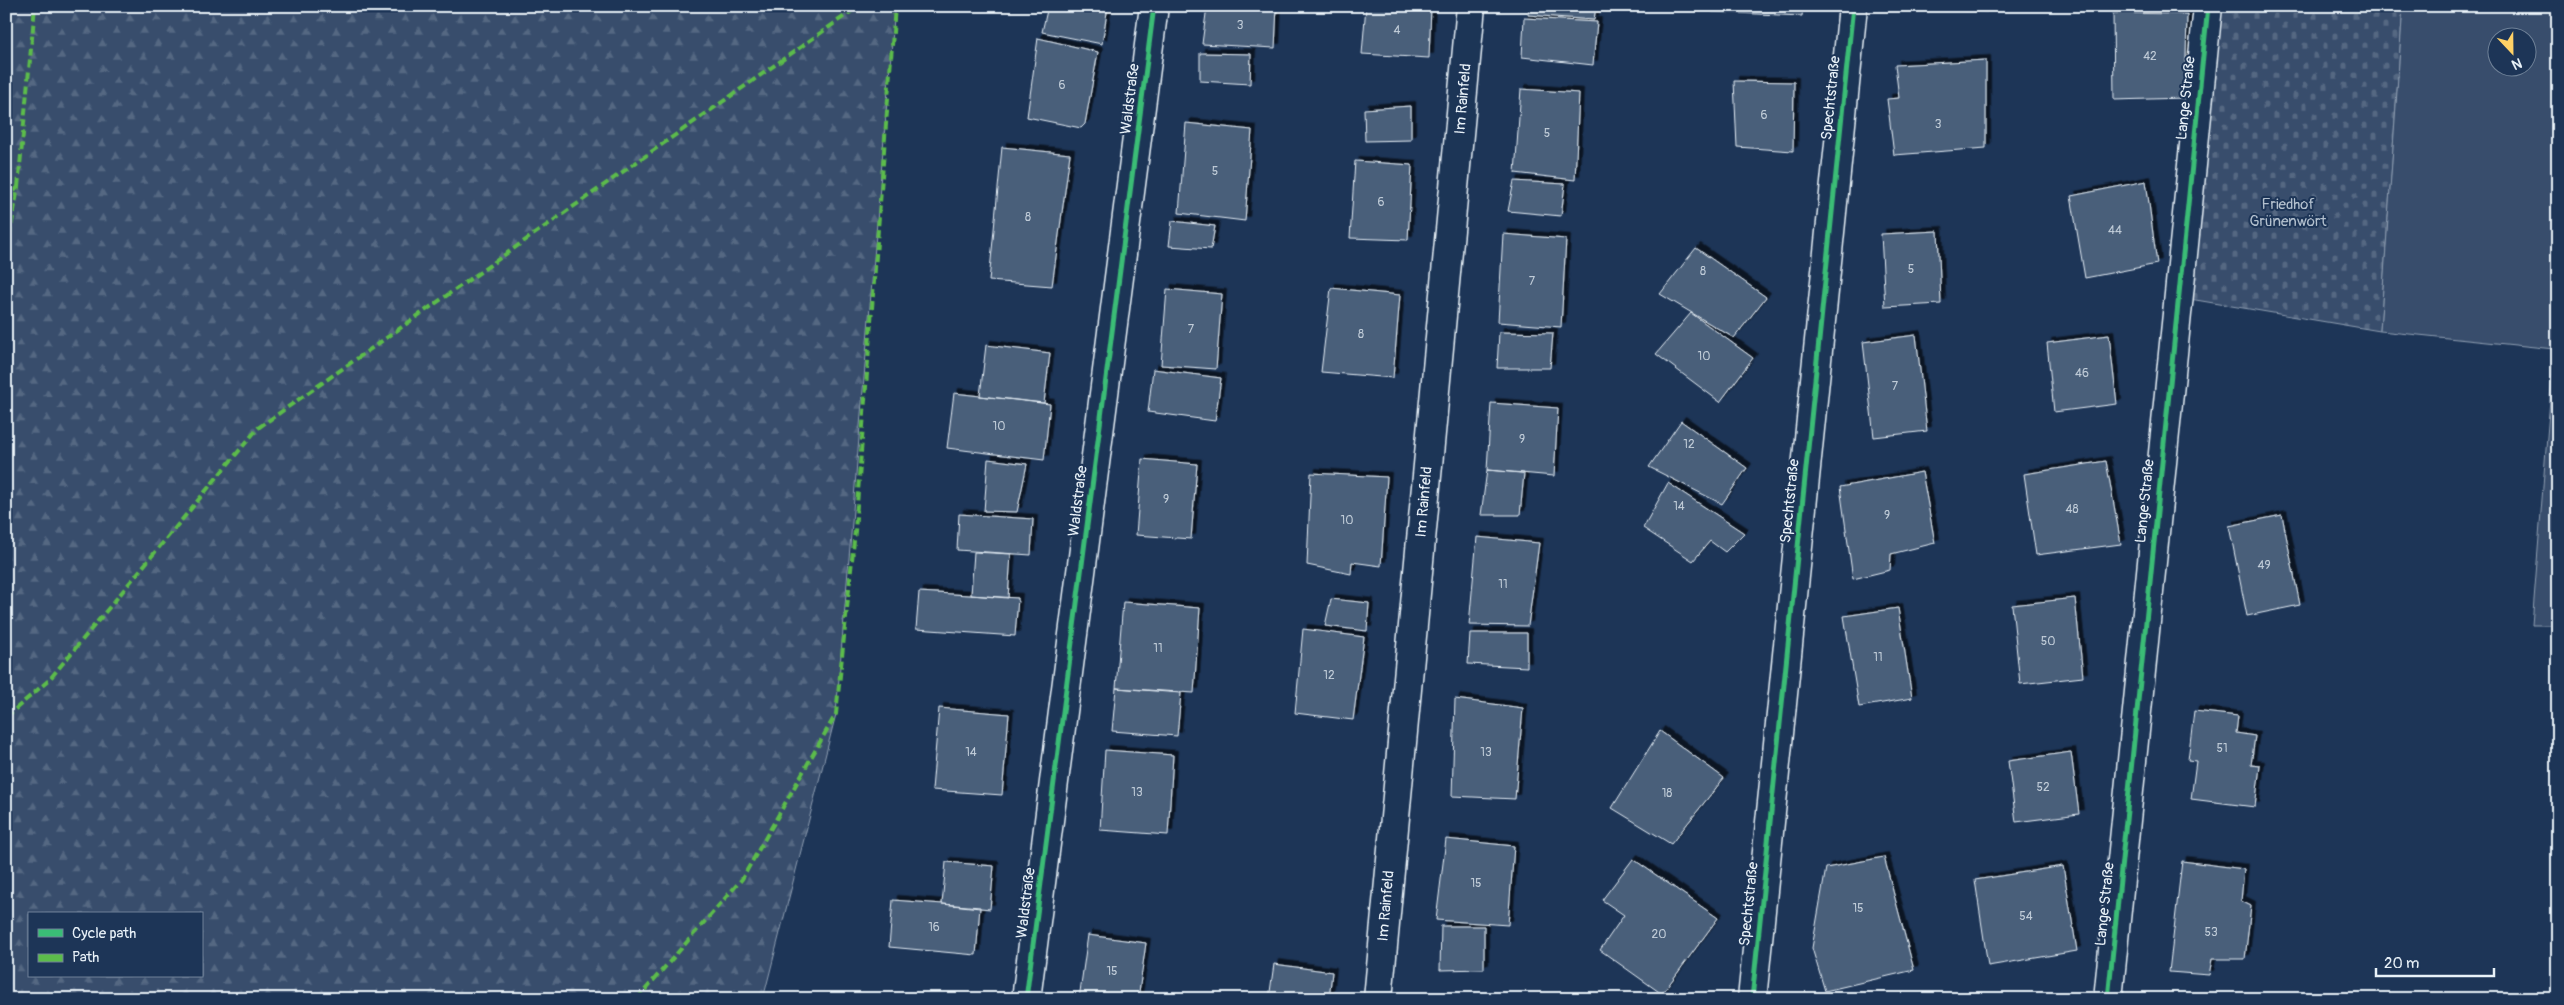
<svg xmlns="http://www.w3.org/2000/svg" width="2564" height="1005" viewBox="0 0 2564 1005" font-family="Pangolin,sans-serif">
<defs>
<pattern id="forest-firs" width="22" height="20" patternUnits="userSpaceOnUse" patternTransform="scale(1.25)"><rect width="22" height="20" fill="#374d6c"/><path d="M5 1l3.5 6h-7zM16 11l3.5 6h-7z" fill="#546782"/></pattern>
<pattern id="cemetery-stones" width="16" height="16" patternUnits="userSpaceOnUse" patternTransform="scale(1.25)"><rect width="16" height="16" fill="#374d6c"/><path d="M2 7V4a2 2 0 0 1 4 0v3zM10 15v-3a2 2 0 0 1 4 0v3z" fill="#546782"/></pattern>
<filter id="shadow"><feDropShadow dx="4.5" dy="-4.5" stdDeviation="0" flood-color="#0009"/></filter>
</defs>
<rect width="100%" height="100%" fill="#1d3557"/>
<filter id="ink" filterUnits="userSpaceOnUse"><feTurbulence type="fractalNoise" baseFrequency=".02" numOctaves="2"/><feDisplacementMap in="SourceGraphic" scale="10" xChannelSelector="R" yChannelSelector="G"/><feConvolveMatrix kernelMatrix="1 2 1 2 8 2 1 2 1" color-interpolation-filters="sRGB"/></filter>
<g filter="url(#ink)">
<path fill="url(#forest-firs)" stroke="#909fb2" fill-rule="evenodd" d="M6 6H895L836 714 763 999H6ZM29 914H201V976H29Z"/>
<path fill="url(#cemetery-stones)" stroke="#909fb2" d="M2208 6H2403L2380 331 2178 297Z"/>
<path fill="#374d6c" stroke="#909fb2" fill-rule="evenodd" d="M2403 6H2558V625H2532L2554 349 2380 331ZM2496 38H2526V68H2496Z"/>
<path fill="#495e7a" stroke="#e8f1f8" filter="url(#shadow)" d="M1048 6H1108L1102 44 1042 32Z
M1207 6H1277L1275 48 1202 44Z
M1366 6H1431L1429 58 1362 54Z
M1529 6H1596L1594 20 1528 15Z
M1712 6H1803L1802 16 1712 12Z
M1928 6H1988L1987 12 1928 9Z
M2113 13 2187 14 2185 98 2114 100Z
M1524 18 1597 22 1593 65 1522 57Z
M1038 38 1098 52 1085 124 1081 128 1027 117Z
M1200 53 1251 54 1250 84 1200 81Z
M1986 60V148L1894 155 1887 99 1899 98 1895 65Z
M1734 81 1794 82 1793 151 1737 147Z
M1521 89 1579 93 1575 180 1515 173Z
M1411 106V140L1365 141 1364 109Z
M1186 123 1252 130 1245 221 1179 213Z
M1002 147 1070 154 1052 286 989 281Z
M1355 161 1412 165 1408 240 1350 238Z
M1514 181 1565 184 1561 216 1508 211Z
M2146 181 2157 264 2085 278 2071 196Z
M1172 221 1215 226 1211 249 1169 246Z
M1938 231 1941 304 1885 307 1881 234Z
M1503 234 1566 239 1561 327 1498 322Z
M1696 248 1766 297 1734 338 1660 294Z
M1331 288 1400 295 1393 378 1321 372Z
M1167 289 1222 294 1216 369 1161 365Z
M1691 313 1753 358 1720 402 1656 354Z
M1499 332 1553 333 1550 368H1497Z
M1916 335 1927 431 1874 437 1863 342Z
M2109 335 2117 404 2054 412 2047 343Z
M986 345 1050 353 1044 403 980 396Z
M1153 369 1221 378 1215 421 1148 412Z
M954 393 1050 404 1044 460 947 448Z
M1491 403 1558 408 1554 476 1487 470Z
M1681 421 1747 468 1722 504 1649 467Z
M988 459 1027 464 1017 512 984 511Z
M1142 459 1197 464 1191 539 1136 535Z
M2106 461 2121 544 2036 555 2024 474Z
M1487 470 1524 473 1520 515H1481Z
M1922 472 1935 543 1891 554 1890 570 1853 579 1840 487Z
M1311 473 1387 477 1381 566 1352 562 1351 574 1307 565Z
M1668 483 1744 533 1725 552 1710 541 1693 561 1643 528Z
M959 514 1033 519 1031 555 957 550Z
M2282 515 2300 605 2247 616 2229 526Z
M1477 537 1539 543 1528 626 1469 625Z
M974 552 1011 554 1008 598 971 595Z
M919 592 1018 598 1015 636 916 629Z
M2075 598 2083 677 2020 684 2012 605Z
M1331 599 1369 603 1367 631 1325 626Z
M1123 602 1200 608 1194 693 1116 688Z
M1898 608 1912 698 1859 707 1844 616Z
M1303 629 1364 637 1353 720 1295 713Z
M1470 633H1527V667L1468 664Z
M1116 688 1181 693 1177 736 1112 731Z
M1455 699 1523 708 1515 799 1452 796Z
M939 708 1009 714 1002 795 932 790Z
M2194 711 2238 716 2236 733 2255 736 2251 765 2260 766 2255 807 2191 799 2196 761 2188 760Z
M1660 731 1724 778 1671 844 1612 808Z
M1105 750 1173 755 1168 835 1100 830Z
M2071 752 2079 814 2016 822 2008 761Z
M1446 839 1514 846 1508 925 1436 920Z
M1884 857 1914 970 1825 991 1812 948 1826 868Z
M1633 859 1718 918 1662 994 1600 950 1624 915 1602 900Z
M2182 861 2244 869 2241 901 2251 906 2245 959H2212L2209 975 2169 972Z
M946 862 994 866 990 909 942 904Z
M2063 866 2077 951 1988 966 1975 880Z
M893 900 980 907 976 955 889 947Z
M1441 926H1484V969L1440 970Z
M1088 935 1146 943 1138 999H1079Z
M1274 964 1332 972 1329 999H1269Z"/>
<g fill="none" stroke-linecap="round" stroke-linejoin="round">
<g stroke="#e8f1f8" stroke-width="31">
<path id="minor" d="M1026 999 1154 6
M1378 999 1471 6
M1752 999 1853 6
M2108 999 2208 6"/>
</g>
<use href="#minor" stroke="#1d3557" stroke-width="28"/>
<path stroke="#5cbc4b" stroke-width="4" stroke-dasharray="8 4" stroke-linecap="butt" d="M18 187 35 6
M6 200 18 187 6 258
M6 717 49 680 258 428 859 6
M637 999 742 879 836 714 855 531 895 6"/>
<g stroke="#1d3557" stroke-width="8">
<path id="cycleway" d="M1026 999 1154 6
M1752 999 1853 6
M2108 999 2208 6"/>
</g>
<use href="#cycleway" stroke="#3abd76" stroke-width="5"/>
</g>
</g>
<g text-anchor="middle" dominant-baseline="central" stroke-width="4" stroke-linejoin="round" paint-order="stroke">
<g font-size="12" fill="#c0ccd8">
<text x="1240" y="25">3</text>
<text x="1397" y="30">4</text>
<text x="2150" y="56">42</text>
<text x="1062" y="85">6</text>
<text x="1764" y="115">6</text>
<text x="1938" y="124">3</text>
<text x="1547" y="133">5</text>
<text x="1215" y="171">5</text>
<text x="1381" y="202">6</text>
<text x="1028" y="217">8</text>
<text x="2115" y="230">44</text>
<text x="1911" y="269">5</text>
<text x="1703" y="271">8</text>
<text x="1532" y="281">7</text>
<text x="1191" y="329">7</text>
<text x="1361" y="334">8</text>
<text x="1704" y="356">10</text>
<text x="2082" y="373">46</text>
<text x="1895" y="386">7</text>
<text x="999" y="426">10</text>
<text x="1522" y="439">9</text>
<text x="1689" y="444">12</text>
<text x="1166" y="499">9</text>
<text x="1679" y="506">14</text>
<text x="2072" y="509">48</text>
<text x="1887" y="515">9</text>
<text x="1347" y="520">10</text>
<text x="2264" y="565">49</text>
<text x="1503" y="584">11</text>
<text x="2048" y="641">50</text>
<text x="1158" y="648">11</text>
<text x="1878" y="657">11</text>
<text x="1329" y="675">12</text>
<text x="2222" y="748">51</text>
<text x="971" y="752">14</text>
<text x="1486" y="752">13</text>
<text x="2043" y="787">52</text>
<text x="1137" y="792">13</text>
<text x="1667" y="793">18</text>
<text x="1476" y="883">15</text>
<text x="1858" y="908">15</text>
<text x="2026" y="916">54</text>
<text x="934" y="927">16</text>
<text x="2211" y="932">53</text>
<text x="1659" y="934">20</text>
<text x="1112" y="971">15</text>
</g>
<g font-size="15" fill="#e8f1f8" stroke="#1d3557">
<text transform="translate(1831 98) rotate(-84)">Spechtstraße</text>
<text transform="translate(2186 98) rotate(-84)">Lange Straße</text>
<text transform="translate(1130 99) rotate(-83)">Waldstraße</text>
<text transform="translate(1463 99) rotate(-85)">Im Rainfeld</text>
<text transform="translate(1078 501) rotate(-83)">Waldstraße</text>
<text transform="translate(1790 501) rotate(-84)">Spechtstraße</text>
<text transform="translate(2145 501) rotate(-84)">Lange Straße</text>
<text transform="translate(1424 502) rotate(-85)">Im Rainfeld</text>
<text transform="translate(1026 903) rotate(-83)">Waldstraße</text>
<text transform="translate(1749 904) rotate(-84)">Spechtstraße</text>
<text transform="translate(2105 904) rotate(-84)">Lange Straße</text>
<text transform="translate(1386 906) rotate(-85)">Im Rainfeld</text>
</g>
<g font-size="15" fill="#b3c0ce" stroke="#1d3557">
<text x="2288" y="204">Friedhof<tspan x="2288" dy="17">Grünenwört</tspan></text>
</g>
</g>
<rect width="2564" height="1005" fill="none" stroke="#1d3557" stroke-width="25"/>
<rect x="12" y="12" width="2539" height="980" fill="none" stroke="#e8f1f8" stroke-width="2" filter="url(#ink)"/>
<rect x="28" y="912" width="175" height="65" fill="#1d3557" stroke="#6e8097"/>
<rect x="38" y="929" width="25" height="8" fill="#3abd76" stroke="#6e8097"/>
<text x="72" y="938" font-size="15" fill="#e8f1f8">Cycle path</text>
<rect x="38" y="954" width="25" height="8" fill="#5cbc4b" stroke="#6e8097"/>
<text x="72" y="962" font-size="15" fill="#e8f1f8">Path</text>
<g transform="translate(2512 52) rotate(158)"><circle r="24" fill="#1d3557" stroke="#6e8097"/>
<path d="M0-4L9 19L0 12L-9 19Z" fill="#ffd166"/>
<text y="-8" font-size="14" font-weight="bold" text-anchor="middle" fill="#e8f1f8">N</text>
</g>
<path d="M2376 968v8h118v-8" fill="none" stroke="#e8f1f8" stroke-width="2.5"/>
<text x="2384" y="968" font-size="15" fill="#e8f1f8" stroke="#1d3557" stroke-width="4" paint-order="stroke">20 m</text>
</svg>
